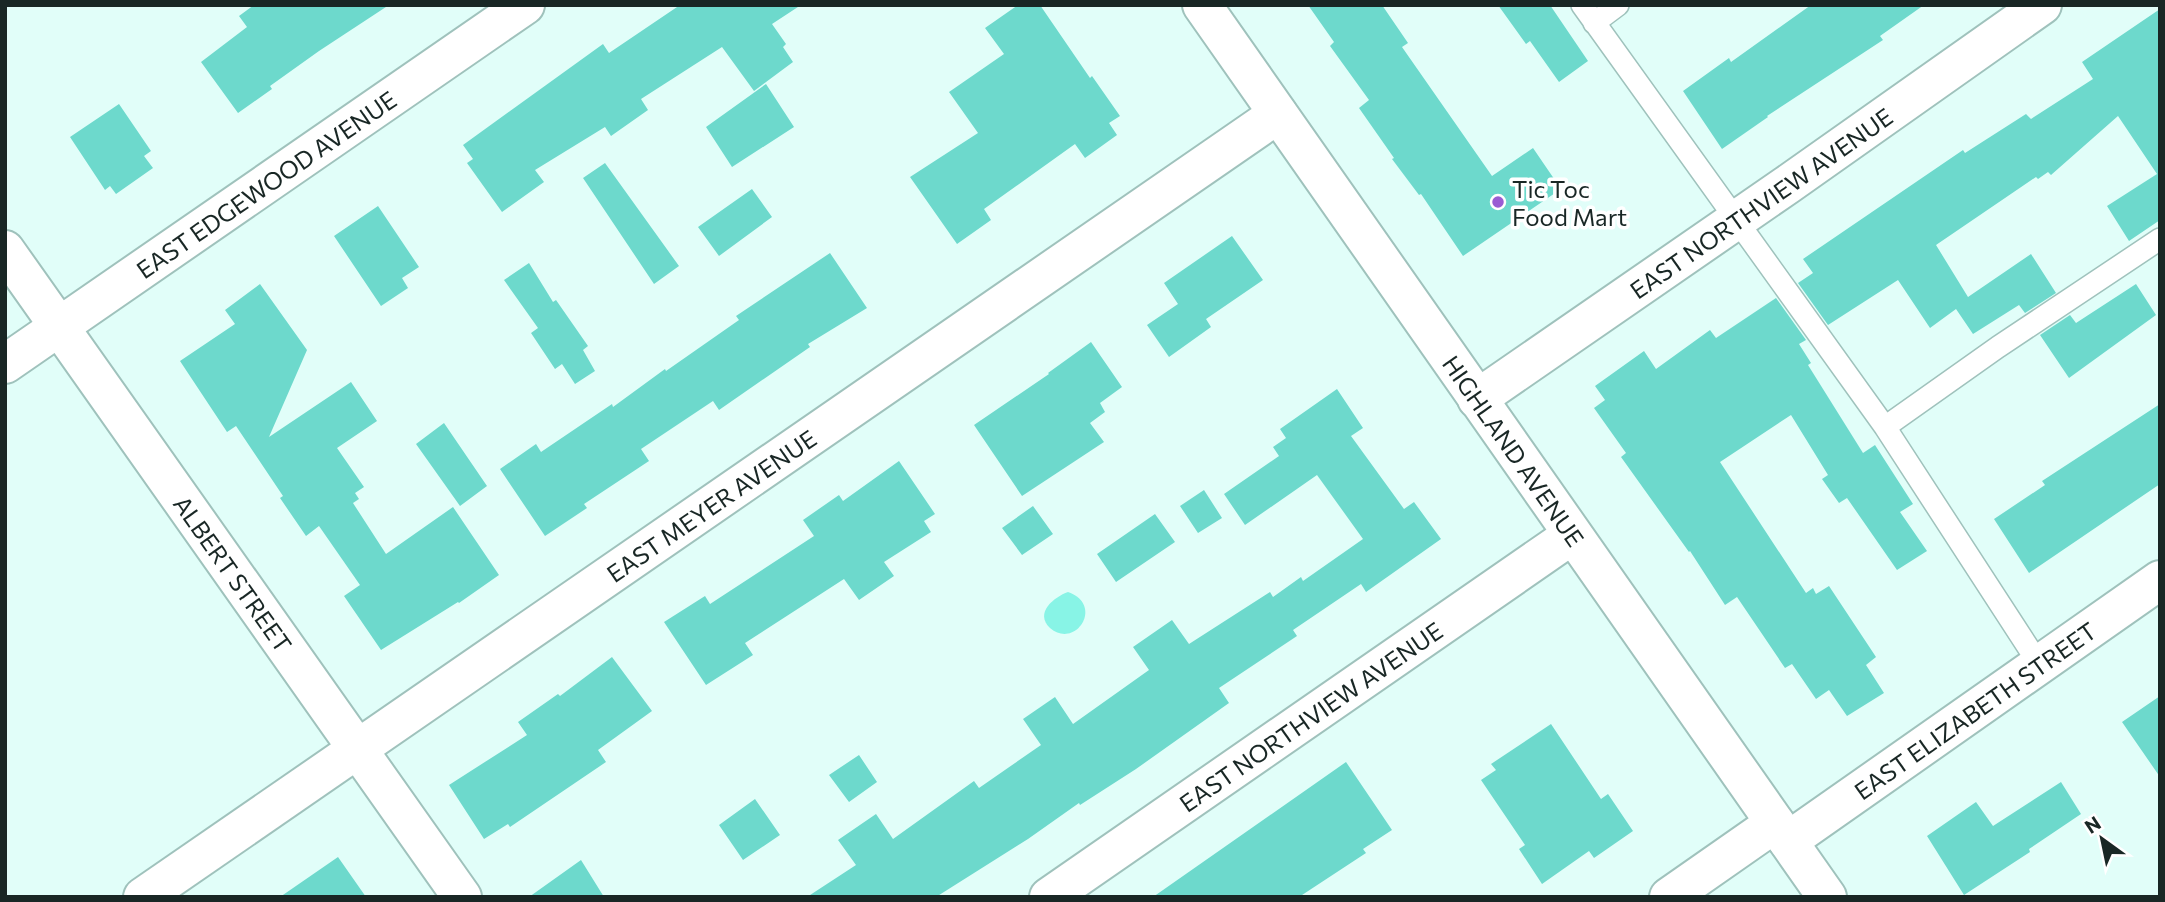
<svg xmlns="http://www.w3.org/2000/svg" width="2165" height="902" viewBox="0 0 2165 902" font-family="Commissioner,sans-serif">
<rect width="100%" height="100%" fill="#e1fef9"/>
<path fill="#88f4e6" d="M1068 592C1105 605 1075 650 1050 628 1034 613 1054 597 1068 592Z"/>
<path fill="#6dd9cc" d="M254 5H389L319 51 270 86 272 89 238 113 201 62 247 27 239 16Z
M680 5H801L772 24 786 44 783 47 793 62 754 91 722 47 641 99 648 110 611 136 605 127 535 170 544 182 502 212 467 163 473 159 463 145 603 44 609 53Z
M1018 5H1040L1090 78 1092 76 1120 116 1109 123 1117 135 1085 158 1075 144 984 209 991 220 957 244 910 177 978 133 949 92 1004 54 985 28Z
M1308 5H1382L1408 43 1402 47 1492 176 1533 148 1561 189 1463 256 1421 194 1419 195 1392 159 1394 158 1359 108 1369 100 1330 46 1334 42Z
M1498 5H1550L1588 61 1559 82 1530 41 1526 44Z
M1811 5H1924L1880 36 1883 40 1767 116 1768 117 1722 149 1683 91 1729 58 1731 62Z
M2160 9V220L2129 241 2107 206 2157 174 2118 116 2051 175 2048 172 2038 179 2036 177 1936 245 1968 297 2031 254 2056 293 2025 313 2019 305 1973 334 1956 309 1930 328 1898 280 1828 325 1798 283 1813 273 1803 259 1963 150 1965 153 2026 114 2031 119 2093 79 2082 62Z
M766 84 794 127 732 167 706 127Z
M119 104 151 151 144 156 153 168 116 194 110 186 105 190 70 137Z
M605 163 679 266 654 284 583 178Z
M752 189 772 217 719 256 698 227Z
M378 206 419 267 402 278 408 288 381 306 334 236Z
M1232 236 1263 280 1206 319 1211 327 1169 357 1147 325 1178 304 1164 283Z
M830 253 867 308 808 344 810 347 719 410 713 401 641 449 649 461 584 504 587 508 545 536 500 469 536 444 541 452 612 404 613 407 665 369 666 371 739 320 736 316Z
M529 263 553 302 556 300 588 346 583 350 595 371 575 384 562 364 555 369 531 333 538 328 504 280Z
M260 284 307 350 269 437 351 382 377 421 337 448 364 487 355 493 359 499 353 503 386 554 453 507 499 575 459 603 458 602 381 650 344 596 360 585 319 526 306 536 280 498 283 496 236 426 227 432 180 361 235 324 225 310Z
M2136 284 2156 315 2069 378 2040 335 2070 315 2076 323Z
M1776 298 1806 340 1799 344 1811 363 1808 365 1863 453 1875 445 1913 504 1900 512 1927 551 1897 570 1847 498 1839 503 1822 479 1828 475 1791 415 1720 462 1806 593 1813 588 1816 594 1829 586 1876 657 1866 665 1884 693 1847 716 1829 690 1816 699 1792 664 1785 668 1737 597 1725 605 1690 551 1689 552 1621 457 1626 453 1594 408 1605 400 1595 386 1644 351 1656 369 1710 330 1716 338Z
M1091 342 1122 387 1100 403 1105 412 1090 423 1104 442 1022 496 974 425 1049 374 1048 373Z
M1337 389 1363 428 1351 436 1404 509 1414 502 1441 539 1366 592 1361 584 1293 630 1297 636 1219 688 1229 703 1136 769 1080 805 1079 803 1028 839 936 897H807L856 865 838 840 876 814 893 839 974 781 979 788 1041 745 1023 719 1055 697 1073 724 1149 670 1133 647 1172 620 1189 644 1270 592 1273 597 1301 577 1303 581 1363 539 1317 475 1245 525 1224 494 1279 456 1273 447 1286 438 1280 429Z
M2160 404V484L2029 573 1994 519 2045 485 2042 481Z
M444 423 487 486 460 506 416 444Z
M899 461 935 514 924 521 931 532 884 562 894 576 859 600 844 579 745 643 753 655 706 685 664 622 705 596 710 604 814 536 803 520 839 495 843 501Z
M1204 490 1222 518 1198 533 1180 506Z
M1033 506 1053 534 1022 555 1002 528Z
M1155 514 1175 542 1116 582 1097 554Z
M612 657 652 711 598 750 606 762 510 827 508 824 484 839 449 785 527 735 518 722 558 694 560 696Z
M2160 696V777L2122 722Z
M1551 724 1601 799 1608 794 1633 831 1594 858 1589 851 1542 884 1519 849 1525 845 1481 780 1496 770 1491 764Z
M859 755 877 782 849 802 829 775Z
M1346 762 1392 830 1363 849 1366 853 1299 897H1153Z
M2061 782 2081 814 2029 849 2030 852 1964 895 1927 836 1976 802 1993 826Z
M755 799 780 835 743 860 719 825Z
M338 857 366 897H280Z
M581 860 604 897H529Z"/>
<g fill="none" stroke-linecap="round" stroke-linejoin="round">
<g stroke="#9fc2bc" stroke-width="24">
<path id="lane" d="M1582 5 1885 427 2039 664
M1594 23 1618 5
M1885 427 1998 347 2160 239"/>
</g>
<g stroke="#9fc2bc" stroke-width="42">
<g id="street">
<path id="s1" d="M5 250 462 897"/>
<path id="s2" d="M5 364 525 5"/>
<path id="s3" d="M1477 399 1787 185 2042 5"/>
<path id="s4" d="M1788 841 2160 580"/>
<path id="s5" d="M143 897 1278 114"/>
<path id="s6" d="M1049 897 1572 535"/>
<path d="M1669 897 1775 823"/>
</g>
</g>
<g stroke="#9fc2bc" stroke-width="42">
<g id="secondary">
<path id="s7" d="M1202 5 1827 897"/>
</g>
</g>
<use href="#lane" stroke="#fff" stroke-width="21"/>
<use href="#street" stroke="#fff" stroke-width="38"/>
<use href="#secondary" stroke="#fff" stroke-width="38"/>
</g>
<circle fill="#995cd3" stroke="#fff" stroke-width="2.5" cx="1498" cy="202" r="7"/>
<g text-anchor="middle" dominant-baseline="central" stroke-width="7" stroke-linejoin="round" paint-order="stroke">
<g font-size="24" fill="#192725" stroke="#fff">
<text stroke="none"><textPath href="#s2" startOffset="317">EAST EDGEWOOD AVENUE</textPath></text>
<text stroke="none"><textPath href="#s3" startOffset="345">EAST NORTHVIEW AVENUE</textPath></text>
<text stroke="none"><textPath href="#s7" startOffset="544">HIGHLAND AVENUE</textPath></text>
<text stroke="none"><textPath href="#s5" startOffset="690">EAST MEYER AVENUE</textPath></text>
<text stroke="none"><textPath href="#s1" startOffset="396">ALBERT STREET</textPath></text>
<text stroke="none"><textPath href="#s4" startOffset="228">EAST ELIZABETH STREET</textPath></text>
<text stroke="none"><textPath href="#s6" startOffset="318">EAST NORTHVIEW AVENUE</textPath></text>
</g>
<g font-size="24" fill="#192725" stroke="#fff" text-anchor="start">
<text x="1512" y="188">Tic Toc<tspan x="1512" dy="28">Food Mart</tspan></text>
</g>
</g>
<rect width="2165" height="902" fill="none" stroke="#192725" stroke-width="14"/>
<g transform="translate(2102 839) rotate(327)" stroke="#ffffff" stroke-width="5" paint-order="stroke">
<path d="M0-5L12 26L0 18L-12 26Z" fill="#192725"/>
<text y="-10" font-size="19" font-weight="bold" text-anchor="middle" fill="#192725">N</text>
</g>
</svg>
